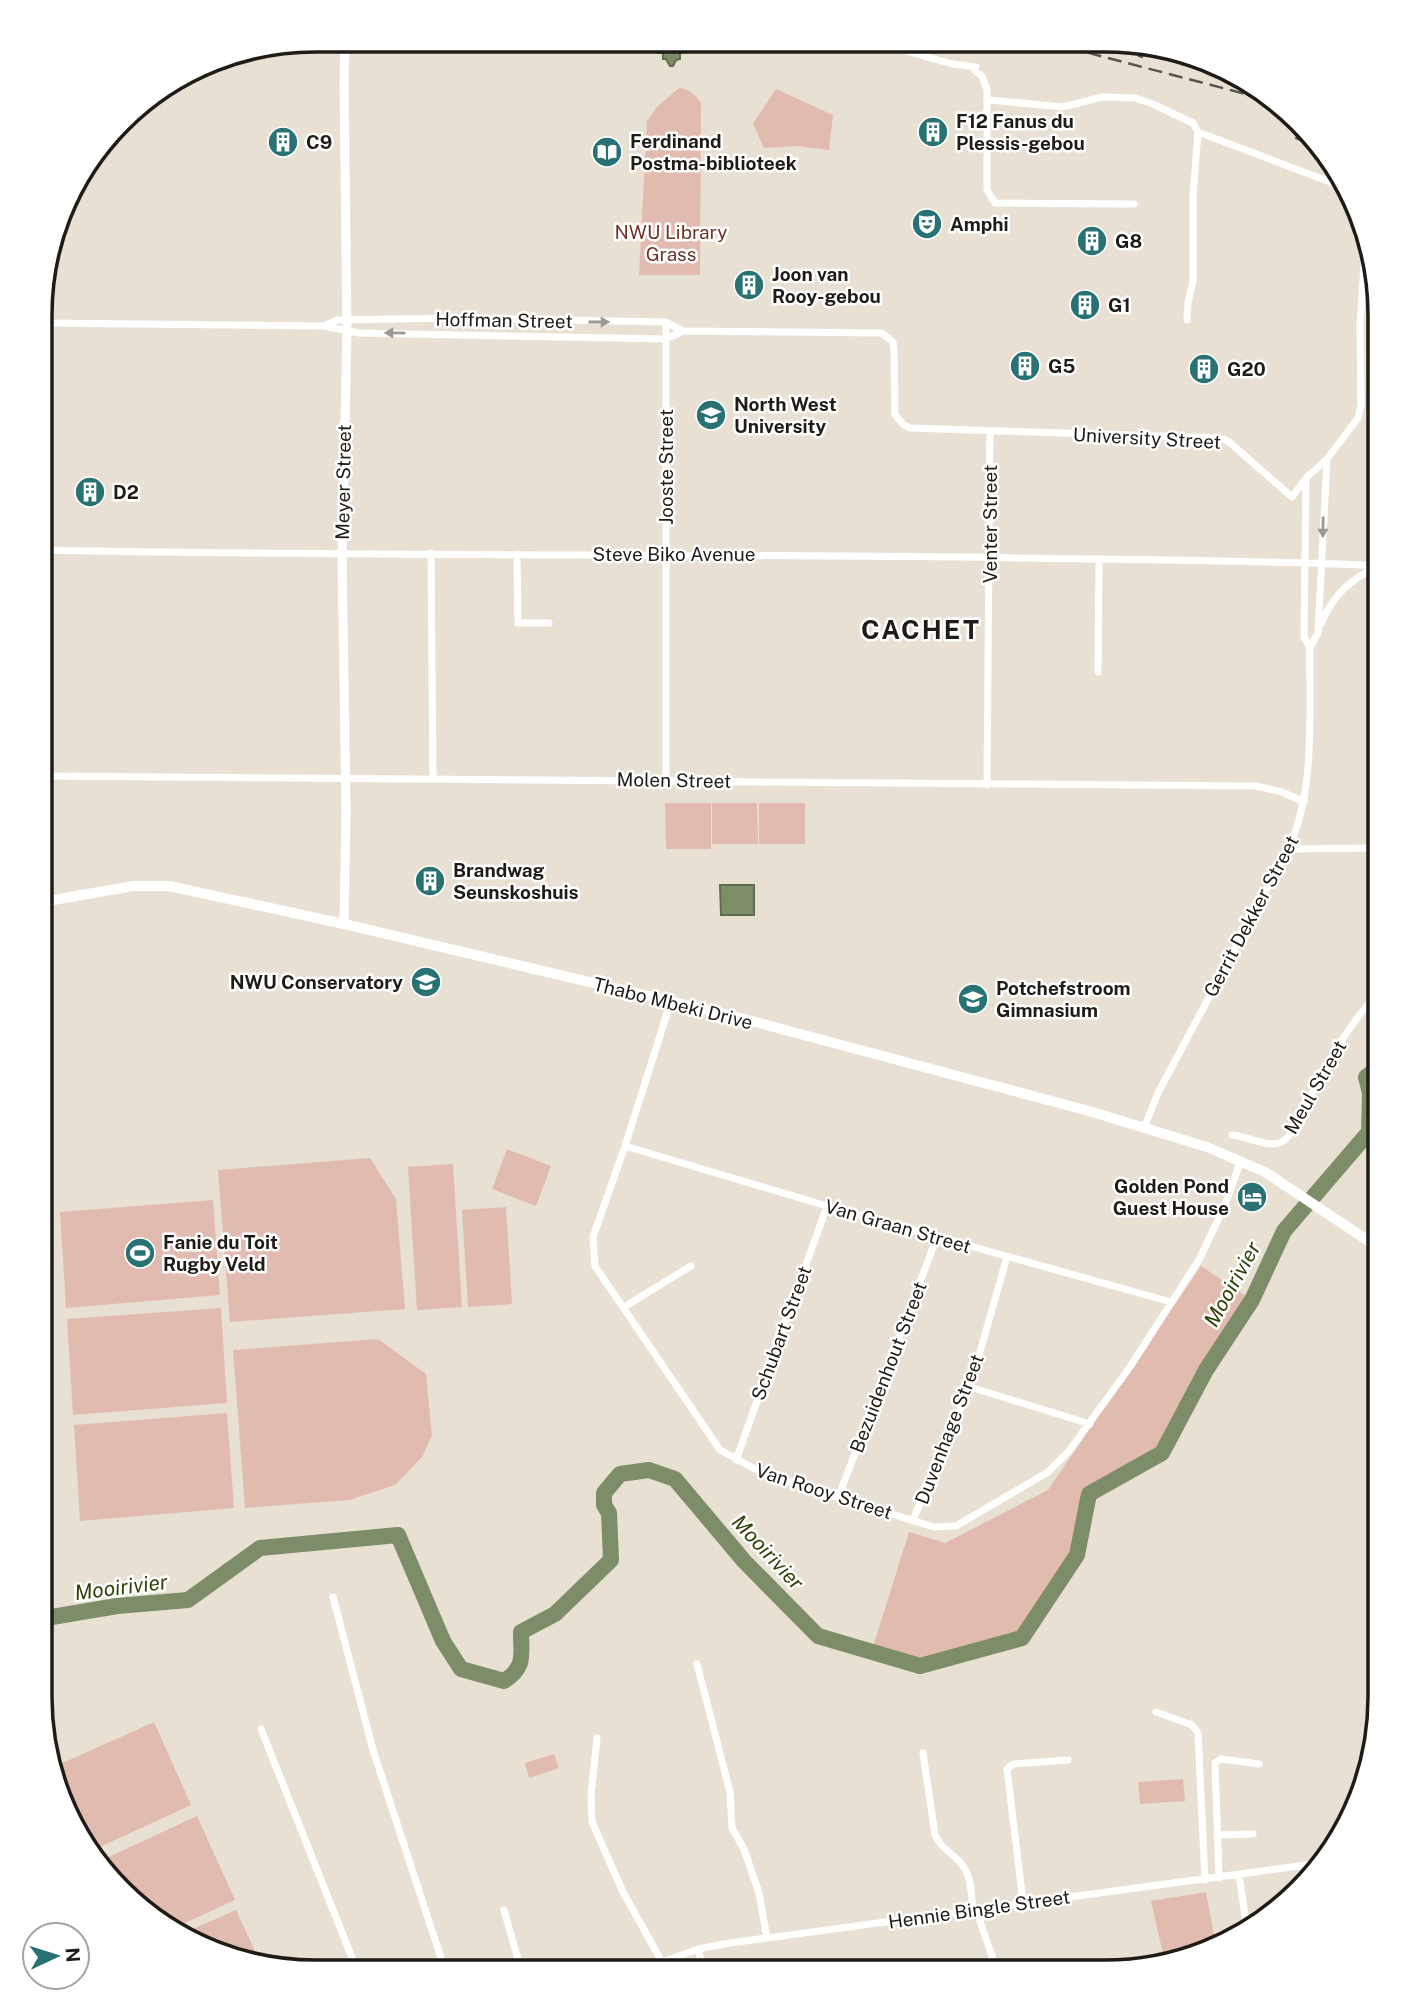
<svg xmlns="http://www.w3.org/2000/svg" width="1420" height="2012" viewBox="0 0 1420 2012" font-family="'Public Sans',sans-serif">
<rect width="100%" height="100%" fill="#e8e0d3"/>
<path fill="#e2bbb0" d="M679 88C687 87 697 96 701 103L700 275H639L647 121 657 107Z
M776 89 833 115 829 150 797 146 764 148 753 124Z
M665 803H711V849H666Z
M712 803H757L758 844H712Z
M759 803H805V844H759Z
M507 1149 551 1166 536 1206 492 1189Z
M370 1158 396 1199 405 1309 230 1322 218 1170Z
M453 1164 462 1307 417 1310 408 1167Z
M213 1200 220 1295 66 1308 60 1212Z
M506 1207 512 1304 468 1307 462 1210Z
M1201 1266 1252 1300 1206 1370 1162 1453 1089 1494 1077 1555 1022 1638 920 1666 872 1650 909 1532 945 1543 1048 1490Z
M221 1308 227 1403 73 1415 67 1319Z
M378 1339 426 1374 432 1436 422 1457 395 1485 349 1500 245 1508 233 1350Z
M227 1413 234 1508 80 1521 74 1425Z
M154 1722 191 1805 91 1851 68 1818 56 1766Z
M554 1754 559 1768 529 1778 525 1763Z
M1183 1779 1185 1801 1140 1804 1138 1782Z
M197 1816 235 1900 172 1929 162 1925 108 1878 98 1862Z
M1206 1892 1216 1946 1164 1958 1151 1901Z
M236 1910 260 1962 184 1933Z"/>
<path fill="#7d8d68" stroke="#616b50" stroke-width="2" d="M660 41 684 43V47H680L684 52 680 53V59L676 60 673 66H670L666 59H663V53H659V50L663 49 658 45Z
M720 885H754V915H721Z"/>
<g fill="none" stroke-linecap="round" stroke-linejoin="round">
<path stroke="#616b50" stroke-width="2.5" d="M1296 138 1310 144"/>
<path stroke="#7d8d68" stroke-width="16" d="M40 1619 117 1606 188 1600 260 1548 398 1535 443 1641 461 1669 504 1681C526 1667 521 1655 521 1632L555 1614 611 1560 609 1513 604 1505V1493L620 1474 649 1470 675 1479 744 1561 818 1636 920 1666 1022 1638 1077 1555 1089 1494 1162 1453 1206 1370 1252 1300 1284 1231 1369 1132 1370 1093 1366 1077 1379 1067"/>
<path stroke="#fff" stroke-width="7" d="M875 42 952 64 976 67 975 71 982 76 987 90V190L995 203 1134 204
M988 100 1063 107 1102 97 1135 98 1153 104 1193 123 1198 132 1193 195V281L1188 302 1187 320
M1198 132 1346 188
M666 322V780
M43 323 323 326 359 333 666 339 683 331 882 333 893 342 894 350 895 415 904 425 910 428 1220 438 1228 441 1292 497 1306 478 1327 459 1358 418 1361 404 1360 325 1365 251
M324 326 337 320 452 318 666 322 683 331
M1306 479 1304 637 1310 648
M42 550C369 557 696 553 1024 558 1142 560 1261 560 1380 566
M431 553 433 778
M517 554 518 623H549
M1321 624C1332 596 1350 580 1376 567
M1098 672 1099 559
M42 776 1256 786 1282 792 1304 802
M987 785 990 431
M1288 849 1380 848
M671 1001 625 1146 593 1237 595 1266 720 1450 755 1469 807 1488 934 1527 956 1526 1048 1472 1069 1451 1130 1367 1200 1258 1225 1205 1241 1160
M1144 1128 1158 1093 1288 849C1316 792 1309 711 1310 648L1318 633 1327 459
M1232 1135C1246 1136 1265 1147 1279 1143 1292 1139 1298 1119 1304 1109 1325 1066 1347 1026 1379 992
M625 1146 827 1206 1171 1302
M624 1307 691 1266
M970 1387 1090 1424
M736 1460 827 1206
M838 1498 937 1237
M913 1520 970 1387 1007 1257
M333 1597 373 1750 445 1970
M697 1664 730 1792 732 1828 744 1849 759 1893 767 1938
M1156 1712 1192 1725 1198 1733 1205 1880
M261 1729 357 1970
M597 1738 591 1795 592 1822 623 1892 662 1962
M923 1753 935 1835C940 1847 950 1852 959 1861 972 1874 971 1893 973 1910
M1217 1835 1253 1834
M1239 1875 1247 1929
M1219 1878 1215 1763 1221 1759 1259 1764
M1023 1902 1007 1769 1013 1764 1068 1760
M976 1909 997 1971
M504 1910 521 1970
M1246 1923 1260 1921
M698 1949 704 1971
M641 1970 698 1949 730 1943 1321 1863"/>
<path stroke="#fff" stroke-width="9" d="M344 924 346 810 342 553 347 331 344 83 345 40"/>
<path stroke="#fff" stroke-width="10" d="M42 902 133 886H169L344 924 725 1014 1089 1111 1207 1147 1265 1172 1379 1248"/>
<path stroke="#59554d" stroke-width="2.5" stroke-dasharray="14 7" stroke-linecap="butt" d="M1047 42 1276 102
M1098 43 1143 57
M1212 75 1246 82"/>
</g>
<defs><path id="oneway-solid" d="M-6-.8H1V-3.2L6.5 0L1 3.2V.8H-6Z" transform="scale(1.75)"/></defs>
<g fill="#9a9997">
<use href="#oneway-solid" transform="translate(599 322)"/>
<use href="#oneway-solid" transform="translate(395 333) rotate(-179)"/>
<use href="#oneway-solid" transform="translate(1323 527) rotate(91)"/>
</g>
<defs>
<g id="building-disc" transform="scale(1.575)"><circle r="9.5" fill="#287273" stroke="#fff"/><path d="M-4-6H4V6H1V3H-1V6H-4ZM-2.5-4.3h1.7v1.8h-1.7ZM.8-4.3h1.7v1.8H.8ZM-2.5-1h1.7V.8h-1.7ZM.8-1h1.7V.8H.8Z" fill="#fff"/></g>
<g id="library-disc" transform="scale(1.575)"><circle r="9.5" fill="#287273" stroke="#fff"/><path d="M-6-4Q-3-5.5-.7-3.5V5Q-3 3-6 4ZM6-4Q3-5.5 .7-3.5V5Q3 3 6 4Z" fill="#fff"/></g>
<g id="theatre-disc" transform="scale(1.575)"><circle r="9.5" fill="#287273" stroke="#fff"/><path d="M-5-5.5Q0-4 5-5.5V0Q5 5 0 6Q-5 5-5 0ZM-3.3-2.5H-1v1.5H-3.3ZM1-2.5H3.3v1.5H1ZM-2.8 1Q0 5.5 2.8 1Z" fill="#fff"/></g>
<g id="university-disc" transform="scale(1.575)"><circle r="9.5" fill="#287273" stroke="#fff"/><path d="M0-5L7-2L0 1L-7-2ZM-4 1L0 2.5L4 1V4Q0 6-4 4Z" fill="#fff"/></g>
<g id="school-disc" transform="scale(1.575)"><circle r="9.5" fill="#287273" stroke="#fff"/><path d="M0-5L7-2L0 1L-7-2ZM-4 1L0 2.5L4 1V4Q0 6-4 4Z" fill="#fff"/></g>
<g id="hotel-disc" transform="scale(1.575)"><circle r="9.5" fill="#287273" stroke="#fff"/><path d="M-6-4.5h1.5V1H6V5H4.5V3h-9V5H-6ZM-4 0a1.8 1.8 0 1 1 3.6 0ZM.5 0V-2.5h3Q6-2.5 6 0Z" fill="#fff"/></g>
<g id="stadium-disc" transform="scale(1.575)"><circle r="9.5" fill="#287273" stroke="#fff"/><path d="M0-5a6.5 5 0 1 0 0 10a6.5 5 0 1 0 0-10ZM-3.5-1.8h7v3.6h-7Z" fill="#fff"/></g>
</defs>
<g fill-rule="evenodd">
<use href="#building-disc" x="933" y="132"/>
<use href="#building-disc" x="283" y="142"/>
<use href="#library-disc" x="607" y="152"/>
<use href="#theatre-disc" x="927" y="224"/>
<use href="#building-disc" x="1092" y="241"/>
<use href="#building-disc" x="749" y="285"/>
<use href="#building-disc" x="1085" y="305"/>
<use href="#building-disc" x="1025" y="366"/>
<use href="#building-disc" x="1204" y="369"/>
<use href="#university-disc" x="711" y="415"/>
<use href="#building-disc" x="90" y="492"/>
<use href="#building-disc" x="430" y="881"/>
<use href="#school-disc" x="426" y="982"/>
<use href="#school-disc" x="973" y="999"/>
<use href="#hotel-disc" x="1252" y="1197"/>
<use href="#stadium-disc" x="140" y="1253"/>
</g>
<g text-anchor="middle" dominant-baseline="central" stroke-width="5" stroke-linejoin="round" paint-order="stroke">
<g font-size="19" font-weight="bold" fill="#1f1c17" stroke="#fff" text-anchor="start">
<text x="956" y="121">F12 Fanus du<tspan x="956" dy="22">Plessis-gebou</tspan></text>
<text x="630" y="141">Ferdinand<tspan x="630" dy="22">Postma-biblioteek</tspan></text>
<text x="306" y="142">C9</text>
<text x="950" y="224">Amphi</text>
<text x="1115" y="241">G8</text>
<text x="772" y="274">Joon van<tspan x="772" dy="22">Rooy-gebou</tspan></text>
<text x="1108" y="305">G1</text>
<text x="1048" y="366">G5</text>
<text x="1227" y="369">G20</text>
<text x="734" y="404">North West<tspan x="734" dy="22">University</tspan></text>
<text x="113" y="492">D2</text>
<text x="453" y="870">Brandwag<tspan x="453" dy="22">Seunskoshuis</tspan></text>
<text x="403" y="982" text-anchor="end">NWU Conservatory</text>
<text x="996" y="988">Potchefstroom<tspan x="996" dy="22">Gimnasium</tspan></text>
<text x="1229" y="1186" text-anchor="end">Golden Pond<tspan x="1229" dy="22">Guest House</tspan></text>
<text x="163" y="1242">Fanie du Toit<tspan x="163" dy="22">Rugby Veld</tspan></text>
</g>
<g font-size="19" fill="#6d3324" stroke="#fff">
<text x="671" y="232">NWU Library<tspan x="671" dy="22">Grass</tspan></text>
</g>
<g font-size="19" fill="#1f1c17" stroke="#fff">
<text transform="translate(504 320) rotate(1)">Hoffman Street</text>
<text transform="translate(1147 438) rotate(3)">University Street</text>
<text transform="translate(666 467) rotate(-90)">Jooste Street</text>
<text transform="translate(343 482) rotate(-89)">Meyer Street</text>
<text transform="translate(990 524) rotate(-90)">Venter Street</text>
<text x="674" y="554">Steve Biko Avenue</text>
<text transform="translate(674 780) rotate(1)">Molen Street</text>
<text transform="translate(1251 916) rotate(-62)">Gerrit Dekker Street</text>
<text transform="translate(673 1003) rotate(14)">Thabo Mbeki Drive</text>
<text transform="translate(1315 1087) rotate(-60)">Meul Street</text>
<text transform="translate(898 1226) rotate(16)">Van Graan Street</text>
<text transform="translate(781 1333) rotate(-70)">Schubart Street</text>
<text transform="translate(888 1367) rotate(-69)">Bezuidenhout Street</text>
<text transform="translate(949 1429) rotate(-69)">Duvenhage Street</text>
<text transform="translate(824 1491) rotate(18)">Van Rooy Street</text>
<text transform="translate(979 1909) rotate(-8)">Hennie Bingle Street</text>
</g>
<g font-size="21" font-style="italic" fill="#304408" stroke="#fff">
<text transform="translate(1232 1284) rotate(-61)">Mooirivier</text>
<text transform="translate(768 1552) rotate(47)">Mooirivier</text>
<text transform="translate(121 1587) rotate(-7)">Mooirivier</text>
</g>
<g font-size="26" font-weight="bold" letter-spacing="2" fill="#1f1c17" stroke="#fff">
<text x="921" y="629">CACHET</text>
</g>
</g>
<path d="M0 0H1420V2012H0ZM315 52H1105A263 263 0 0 1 1368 315V1697A263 263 0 0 1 1105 1960H315A263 263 0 0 1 52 1697V315A263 263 0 0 1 315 52Z" fill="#fff" fill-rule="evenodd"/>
<path fill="none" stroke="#1f1c17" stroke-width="3.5" d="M315 52H1105A263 263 0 0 1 1368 315V1697A263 263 0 0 1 1105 1960H315A263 263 0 0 1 52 1697V315A263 263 0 0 1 315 52Z"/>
<g transform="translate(56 1956) rotate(86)"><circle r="33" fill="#ffffff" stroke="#a5a4a2" stroke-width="2"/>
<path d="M0-5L12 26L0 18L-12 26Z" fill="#287273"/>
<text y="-10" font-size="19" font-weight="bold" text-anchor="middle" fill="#1f1c17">N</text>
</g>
</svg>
